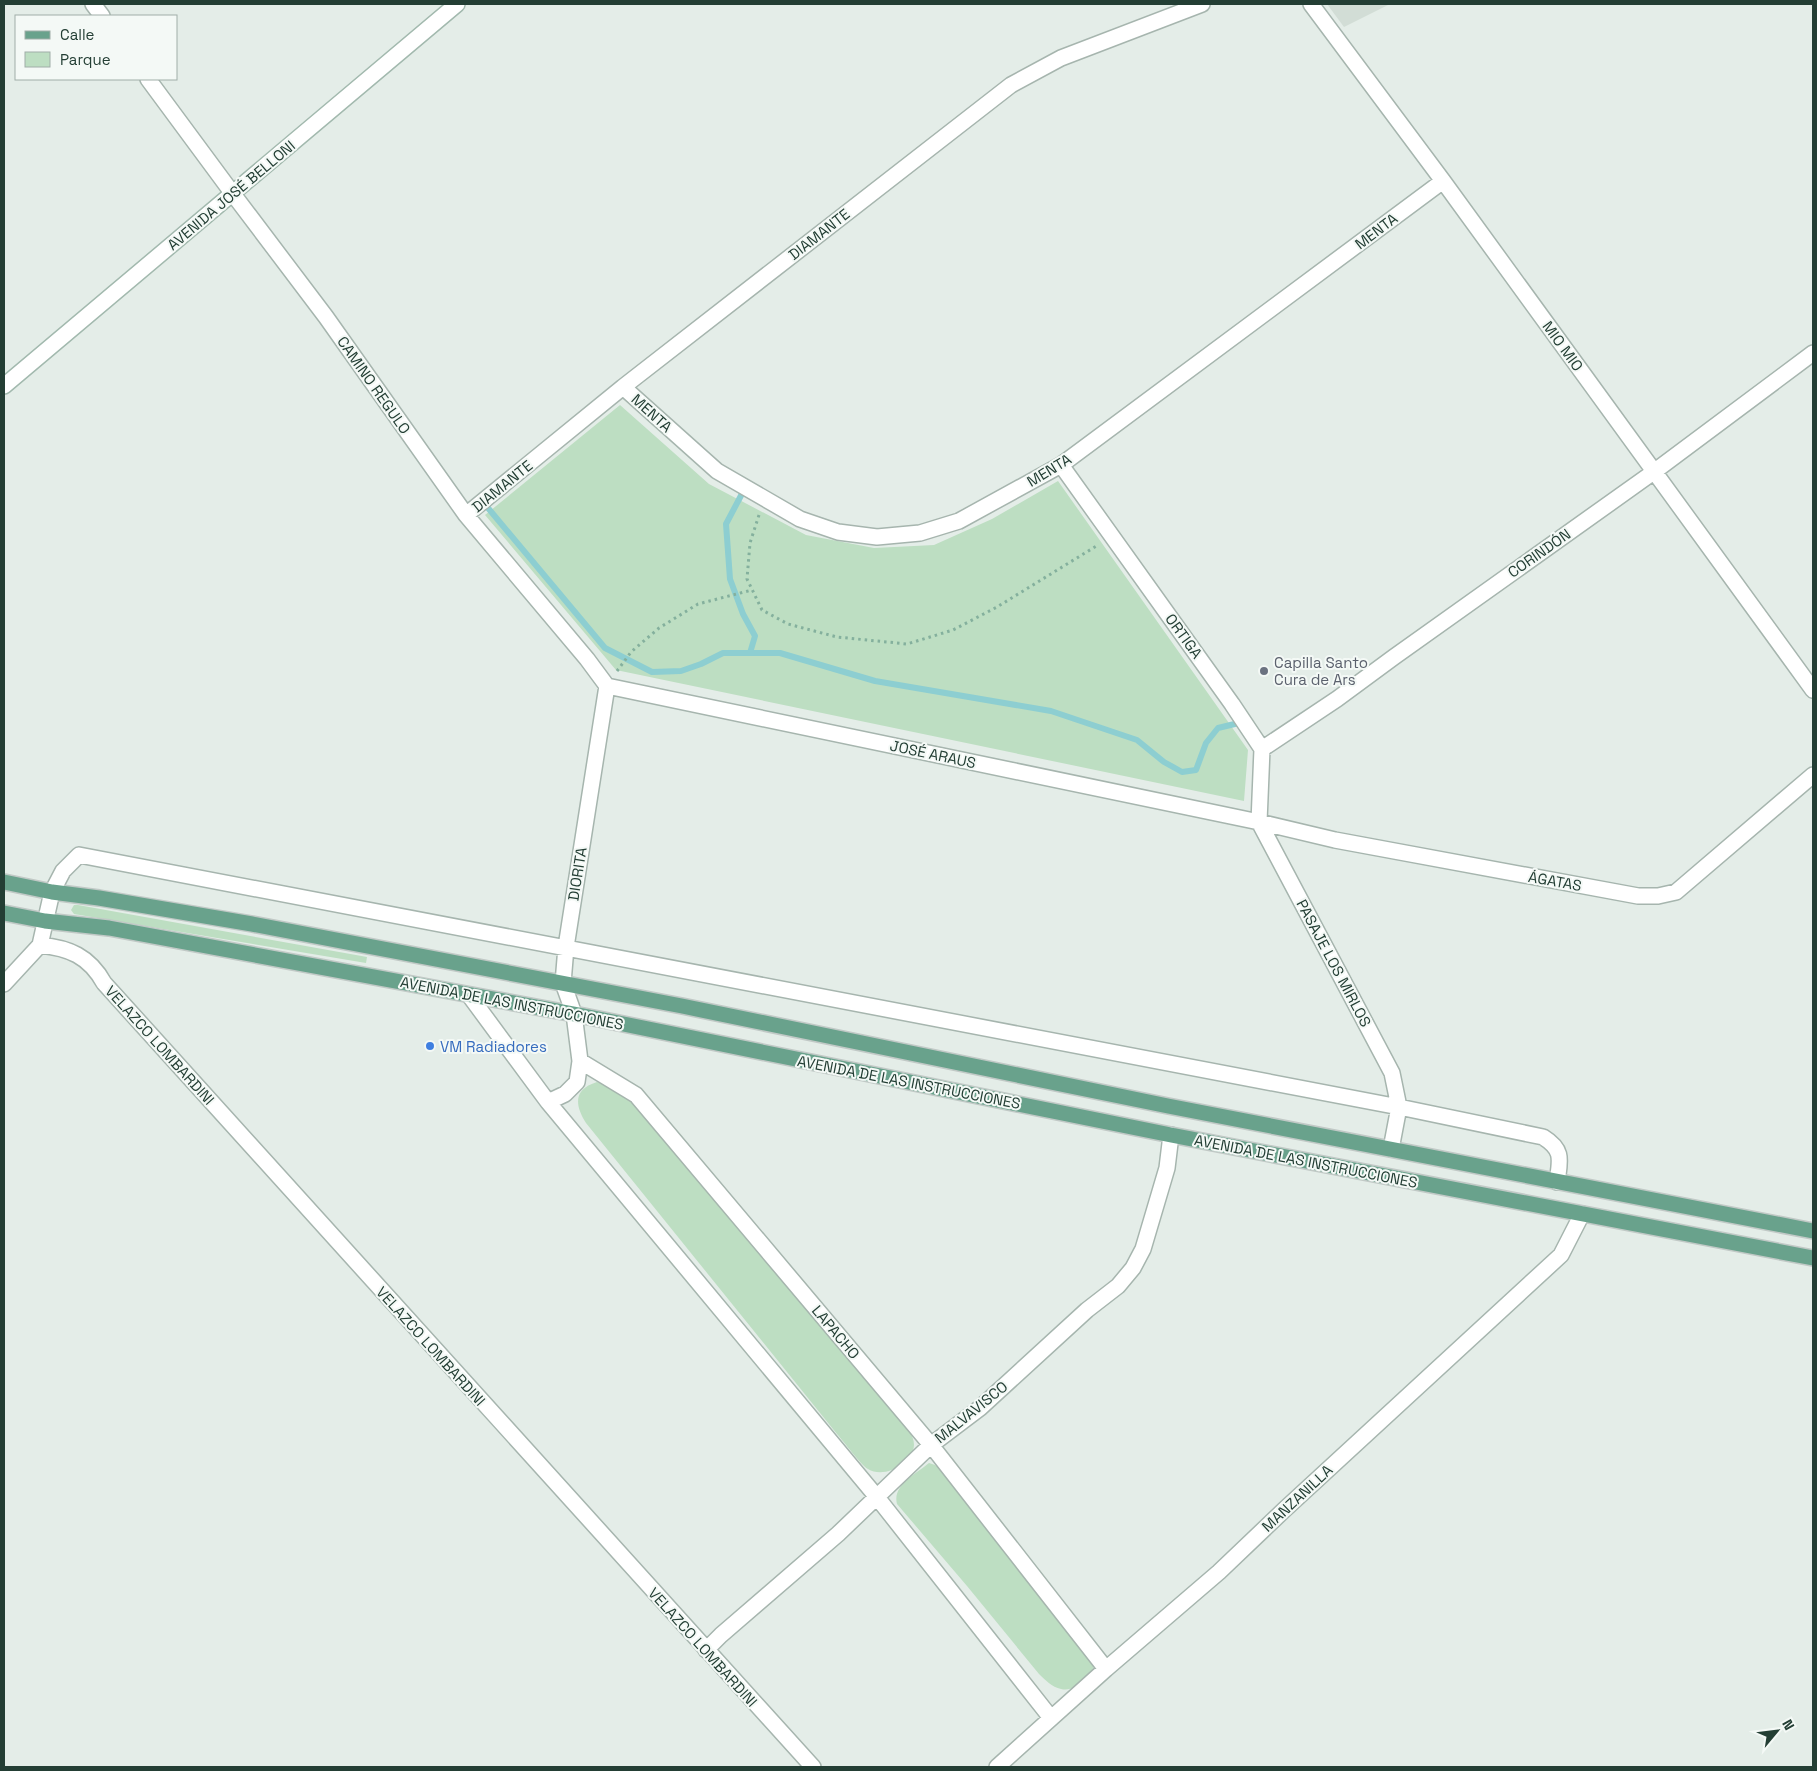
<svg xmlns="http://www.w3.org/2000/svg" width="1817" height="1771" viewBox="0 0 1817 1771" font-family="'Space Grotesk',sans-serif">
<rect width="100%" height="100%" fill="#e4ede8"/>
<path fill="#d2ddd6" d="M1327 4H1390L1344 27Z"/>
<path fill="#bddec2" d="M620 405 709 484 806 535 874 548 934 545 992 519 1058 481 1248 750 1244 801 616 670 485 515Z
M74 905H78L367 957 366 963 74 914 71 910Z
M597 1082C620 1090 631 1101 648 1117L909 1431C912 1435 914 1440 914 1445 913 1464 884 1479 868 1469 860 1464 845 1443 837 1434L586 1123C574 1104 574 1089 597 1082Z
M929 1463 935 1465 943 1471 1096 1662C1092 1674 1076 1693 1061 1689 1052 1687 1045 1680 1039 1674L967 1586 897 1504C892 1485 916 1474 929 1463Z"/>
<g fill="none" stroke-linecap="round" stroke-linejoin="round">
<path stroke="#8dced1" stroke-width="6" d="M745 488 726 524 730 579 743 614 755 636 750 653
M483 502 605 648 652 672 681 671 701 664 723 653H780L875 681 1051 711 1137 740 1164 762 1182 772 1196 770 1206 743 1218 728 1243 722"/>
<g stroke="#a6b5ae" stroke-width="18">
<path id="street" d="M93 4 102 16
M1311 4 1443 181 1813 690
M148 79 233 194 326 317 466 515 587 659 607 686
M623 387 717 471 800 519 838 532 877 537 920 533 959 521 1061 465 1443 181
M1061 465 1232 704 1262 749 1259 822
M466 515 623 387 1011 85 1061 58 1202 4
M607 686 1259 822 1335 840 1638 896H1658L1676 892 1813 775
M1262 749 1337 699 1394 657 1655 471 1813 353
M1259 822 1392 1073 1399 1107 1391 1149
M40 945C69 948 89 956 104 983L813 1767
M4 984 40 945 52 892 63 871 79 855 1399 1107 1543 1137C1564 1150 1560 1160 1557 1182
M469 995 548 1102 876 1496 1051 1718
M580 1061 636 1095 931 1445 1106 1669
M548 1102 565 1094 577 1082 580 1061 574 1014 563 983 566 947 607 686
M706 1650 721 1635 838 1534 931 1445 980 1408 1087 1310 1118 1286 1133 1268 1143 1249 1167 1168 1171 1135
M997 1767 1106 1669 1219 1572 1284 1510 1561 1255 1582 1214"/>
</g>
<g stroke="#a2b9ae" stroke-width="18">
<path id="secondary" d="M4 386 457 4"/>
</g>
<g stroke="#c1c9c6" stroke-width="18">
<path id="primary" d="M4 882 52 892 99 898 252 924 682 1006 1168 1106 1813 1231
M4 913 45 921 109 928 574 1014 1171 1135 1813 1258"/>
</g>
<path stroke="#84b09d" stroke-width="3" stroke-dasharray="2.5 4" stroke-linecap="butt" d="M759 515 750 543 747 579 762 610 788 624 837 637 907 644 953 630 997 607 1098 545
M617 671 631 652 659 628 698 604 752 590"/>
<use href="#street" stroke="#fff" stroke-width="15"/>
<use href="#secondary" stroke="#fff" stroke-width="15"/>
<use href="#primary" stroke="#69a28c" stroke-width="15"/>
</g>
<circle fill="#6b7280" stroke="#f4f9f6" stroke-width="2" cx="1264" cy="671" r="5"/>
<circle fill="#3f7fe0" stroke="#f4f9f6" stroke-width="2" cx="430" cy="1046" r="5"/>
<g text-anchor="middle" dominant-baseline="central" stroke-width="4" stroke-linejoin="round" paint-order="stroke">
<g font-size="15" fill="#233e34" stroke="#f4f9f6">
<text transform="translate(231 195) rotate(-40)">AVENIDA JOSÉ BELLONI</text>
<text transform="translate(1376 231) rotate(-37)">MENTA</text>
<text transform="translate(819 234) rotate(-38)">DIAMANTE</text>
<text transform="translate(1563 346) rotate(54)">MIO MIO</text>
<text transform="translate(374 385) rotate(55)">CAMINO REGULO</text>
<text transform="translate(652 413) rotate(42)">MENTA</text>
<text transform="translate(1049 470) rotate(-31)">MENTA</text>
<text transform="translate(502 486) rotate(-39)">DIAMANTE</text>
<text transform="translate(1539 553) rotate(-35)">CORINDÓN</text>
<text transform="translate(1184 636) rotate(54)">ORTIGA</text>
<text transform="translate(933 754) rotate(12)">JOSÉ ARAUS</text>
<text transform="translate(577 874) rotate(-81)">DIORITA</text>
<text transform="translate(1555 881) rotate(10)">ÁGATAS</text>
<text transform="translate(1334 963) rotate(62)">PASAJE LOS MIRLOS</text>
<text transform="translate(512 1003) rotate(11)">AVENIDA DE LAS INSTRUCCIONES</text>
<text transform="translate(160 1045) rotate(48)">VELAZCO LOMBARDINI</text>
<text transform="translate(909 1082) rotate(11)">AVENIDA DE LAS INSTRUCCIONES</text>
<text transform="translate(1306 1161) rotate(11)">AVENIDA DE LAS INSTRUCCIONES</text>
<text transform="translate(836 1332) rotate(50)">LAPACHO</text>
<text transform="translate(431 1346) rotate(48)">VELAZCO LOMBARDINI</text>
<text transform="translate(971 1412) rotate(-39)">MALVAVISCO</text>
<text transform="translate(1297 1498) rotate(-43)">MANZANILLA</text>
<text transform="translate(703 1647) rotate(48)">VELAZCO LOMBARDINI</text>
</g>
<g font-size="15" fill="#5b616d" stroke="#f4f9f6" text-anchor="start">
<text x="1274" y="662">Capilla Santo<tspan x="1274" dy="17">Cura de Ars</tspan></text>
</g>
<g font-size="15" fill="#366cbe" stroke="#f4f9f6" text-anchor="start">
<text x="440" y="1046">VM Radiadores</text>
</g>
</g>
<rect width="1817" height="1771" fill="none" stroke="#233e34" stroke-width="10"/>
<rect x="15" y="15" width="162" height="65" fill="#f4f9f6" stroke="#a0aea8"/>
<rect x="25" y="31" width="25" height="8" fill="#69a28c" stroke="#a0aea8"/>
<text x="60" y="40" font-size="15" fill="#233e34">Calle</text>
<rect x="25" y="52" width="25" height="15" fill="#bddec2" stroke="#a0aea8"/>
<text x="60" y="65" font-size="15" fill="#233e34">Parque</text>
<g transform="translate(1777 1731) rotate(61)" stroke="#f4f9f6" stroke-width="4" paint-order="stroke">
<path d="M0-4L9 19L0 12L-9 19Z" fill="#233e34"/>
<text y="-8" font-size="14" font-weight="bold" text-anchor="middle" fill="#233e34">N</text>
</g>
</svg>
